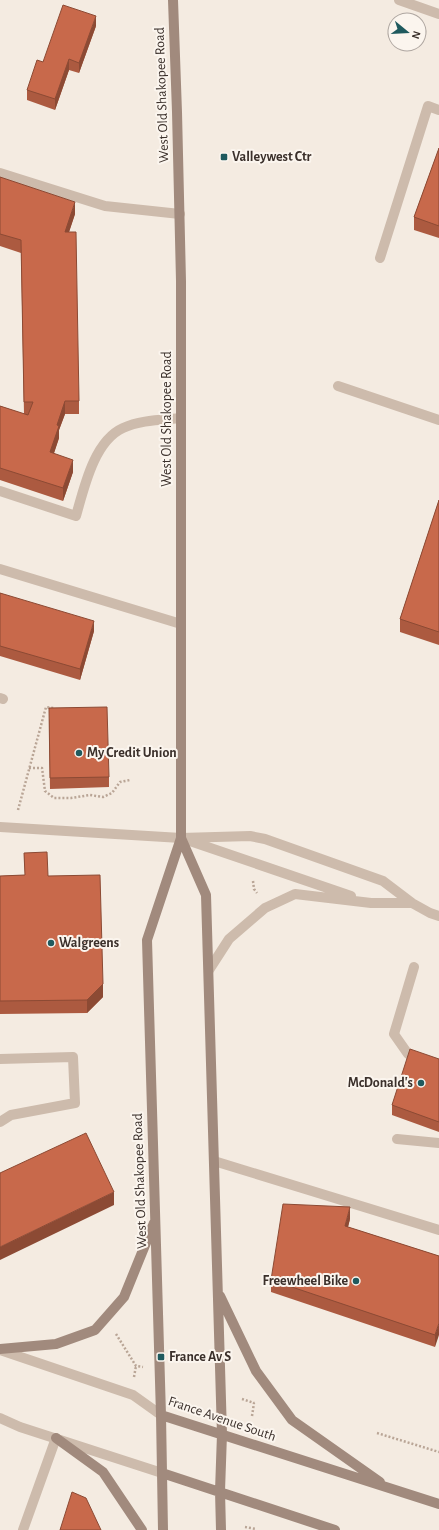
<svg xmlns="http://www.w3.org/2000/svg" width="439" height="1530" viewBox="0 0 439 1530" font-family="'Alegreya Sans',sans-serif">
<rect width="100%" height="100%" fill="#f4ebe1"/>
<g fill="none" stroke-linecap="round" stroke-linejoin="round">
<path stroke="#b9a596" stroke-width="2.5" stroke-dasharray="2 2" stroke-linecap="butt" d="M29 768H42L45 791 54 798H71L90 795 103 797 112 793 120 782 130 780
M18 810 46 707 54 708
M253 881 254 889 257 893
M116 1334 136 1366 143 1367
M134 1377 136 1366
M242 1399 254 1403
M252 1416 254 1403 256 1402
M377 1433 439 1452
M245 1527 256 1529"/>
<path stroke="#cdbbac" stroke-width="10" d="M0 173 105 206 180 214
M380 258 428 106 439 110
M338 386 439 420
M0 491 76 516C84 488 94 441 123 428 140 420 162 420 181 418
M0 569 181 624
M0 698 3 699
M0 827 181 838 250 836 265 839 383 881 412 903 430 913 439 916
M187 840 351 896
M414 967 394 1034 408 1054 439 1065
M209 970 229 939 265 908 295 894 371 903H412
M0 1059 73 1057 75 1103 11 1115 0 1122
M397 1139 439 1143
M214 1161 439 1230
M23 1530 56 1438"/>
<path stroke="#cdbbac" stroke-width="10" d="M399 0 439 14"/>
<path stroke="#cdbbac" stroke-width="10" d="M0 1350 133 1395 161 1415
M0 1418 20 1427 162 1473"/>
<path stroke="#a18a7d" stroke-width="10" d="M181 838 206 895 222 1434 220 1491 221 1530
M220 1296 256 1371 292 1420 380 1482
M0 1349 56 1344 95 1330 124 1297 154 1223
M161 1415 439 1504
M56 1438 103 1472 142 1530
M162 1473 335 1530
M163 1530 161 1415 147 940 181 838V281L177 112 173 0"/>
</g>
<path fill="#ac5a40" d="M96 26 79 73 69 70 55 110 27 100V90L43 62Z
M439 148V238L414 230V217Z
M0 177 75 214 69 232 79 401V414H65L59 430V438L54 453 73 472 63 501 0 480V406L24 414 21 253 0 246Z
M439 500V645L400 632V619Z
M0 593 94 631 80 680 0 656Z
M49 719 109 777V787L50 789Z
M24 853 48 876 103 997 87 1013 0 1014V876L25 875Z
M439 1059V1132L392 1115V1105Z
M350 1219 348 1227 439 1256 435 1347 271 1292V1280Z"/>
<path fill="#8c4a34" d="M96 16V26L79 73V63Z
M69 59V70L55 110V99Z
M75 202V214L65 244V232Z
M65 401V414L59 430V438L50 465V452L57 425Z
M73 460V472L63 501V488Z
M94 621V631L80 680V669Z
M103 984V997L87 1013V1000Z
M114 1192V1205L0 1260V1247Z
M350 1207V1219L345 1238V1226Z
M439 1323V1335L435 1347V1335Z"/>
<path fill="#c8694b" stroke="#8c4a34" d="M63 5 96 16 79 63 69 59 55 99 27 90 37 60 43 62Z
M439 148V226L414 217Z
M0 177 75 202 65 232H76L79 401H65L57 425 59 426 50 452 73 460 63 488 0 468V406L28 415 33 402H24L21 240 0 234Z
M439 500V632L400 619Z
M0 593 94 621 80 669 0 646Z
M107 707 109 777 50 778 49 708Z
M47 852 48 876 100 875 103 984 87 1000 0 1001V876L25 875 24 853Z
M410 1049 439 1059V1122L392 1105Z
M86 1133 114 1192 0 1247V1173Z
M283 1204 350 1207 345 1226 439 1256V1323L435 1335 271 1280Z
M72 1492 86 1498 101 1530H60Z"/>
<g fill="#1f5a5e" stroke="#fbf5ee" stroke-width="1.5">
<rect x="220" y="153" width="8" height="8" rx="2"/>
<circle cx="79" cy="753" r="4"/>
<circle cx="51" cy="943" r="4"/>
<circle cx="421" cy="1083" r="4"/>
<circle cx="356" cy="1281" r="4"/>
<rect x="157" y="1353" width="8" height="8" rx="2"/>
</g>
<g text-anchor="middle" dominant-baseline="central" stroke-width="4" stroke-linejoin="round" paint-order="stroke">
<g font-size="14" fill="#3b302b" stroke="#fbf5ee">
<text transform="translate(162 95) rotate(-92)">West Old Shakopee Road</text>
<text transform="translate(167 419) rotate(-90)">West Old Shakopee Road</text>
<text transform="translate(140 1181) rotate(-92)">West Old Shakopee Road</text>
<text transform="translate(222 1419) rotate(19)">France Avenue South</text>
</g>
<g font-size="14" font-weight="bold" fill="#3b302b" stroke="#fbf5ee" text-anchor="start">
<text x="232" y="157">Valleywest Ctr</text>
<text x="87" y="753">My Credit Union</text>
<text x="59" y="943">Walgreens</text>
<text x="413" y="1083" text-anchor="end">McDonald's</text>
<text x="348" y="1281" text-anchor="end">Freewheel Bike</text>
<text x="169" y="1357">France Av S</text>
</g>
</g>
<g transform="translate(407 32) rotate(108)"><circle r="19" fill="#fbf5ee" stroke="#aea6a0"/>
<path d="M0-3L7 15L0 10L-7 15Z" fill="#1f5a5e"/>
<text y="-6" font-size="11" font-weight="bold" text-anchor="middle" fill="#3b302b">N</text>
</g>
</svg>
